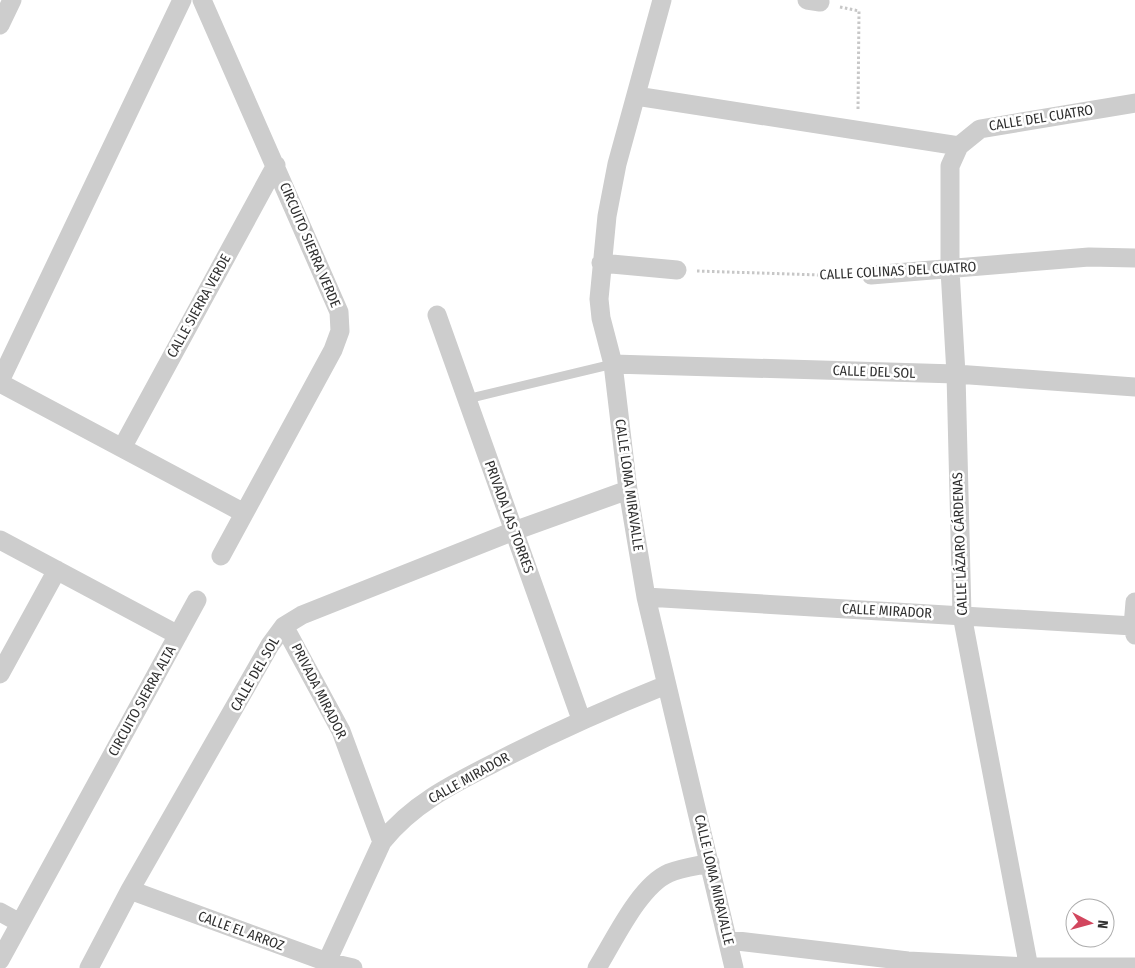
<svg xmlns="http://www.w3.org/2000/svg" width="1135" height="968" viewBox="0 0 1135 968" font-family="'Fira Sans Condensed',sans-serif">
<rect width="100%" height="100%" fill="#fff"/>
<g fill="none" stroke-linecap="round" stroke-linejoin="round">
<path stroke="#c7c7c7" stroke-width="3" stroke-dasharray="2.5 2.5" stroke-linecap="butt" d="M840 7 859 11 858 110
M697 271 851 276"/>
<path stroke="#cdcdcd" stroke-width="9" d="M467 399 613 364"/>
<path stroke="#cdcdcd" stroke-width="19" d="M202 0 339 312 340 331 333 350 221 556
M662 0 617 164 607 216 599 299 601 318 613 364 628 490 646 597 734 968
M807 0 820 2
M0 25 12 0
M636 96 959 146
M601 263 677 270
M871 275 1089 257 1135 258
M437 315 581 719
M613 364 956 374 1135 387
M0 381 182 0
M0 383 244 513
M122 448 276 165
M0 540 178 635
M646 597 1133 626
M1135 602 1133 626 1135 635
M284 626 341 731 382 842
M0 674 57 570
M130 890 327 962 353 968
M0 912 20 923
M729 940 908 961 1029 967H1135
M0 960 197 600
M89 968 130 890 270 645 284 626 302 615 514 531 628 490
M324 968 382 842C414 801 461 780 506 757 559 730 611 707 666 685
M597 968C614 941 639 886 669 873 681 868 697 866 710 863
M1029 968 962 615 956 374 950 270V166L959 146 980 129 1135 103"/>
</g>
<g text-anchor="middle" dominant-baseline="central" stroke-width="5" stroke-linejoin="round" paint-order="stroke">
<g font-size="14" fill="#303030" stroke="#fff">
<text transform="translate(1041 118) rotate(-9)">CALLE DEL CUATRO</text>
<text transform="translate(310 245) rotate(67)">CIRCUITO SIERRA VERDE</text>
<text transform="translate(898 271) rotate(-3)">CALLE COLINAS DEL CUATRO</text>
<text transform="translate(199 306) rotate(-61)">CALLE SIERRA VERDE</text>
<text transform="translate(874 372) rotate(2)">CALLE DEL SOL</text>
<text transform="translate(629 485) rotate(82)">CALLE LOMA MIRAVALLE</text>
<text transform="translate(509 517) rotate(70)">PRIVADA LAS TORRES</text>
<text transform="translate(960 544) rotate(-92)">CALLE LÁZARO CÁRDENAS</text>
<text transform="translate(887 611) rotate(3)">CALLE MIRADOR</text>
<text transform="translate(255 674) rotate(-60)">CALLE DEL SOL</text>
<text transform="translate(319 691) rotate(63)">PRIVADA MIRADOR</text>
<text transform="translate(142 701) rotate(-61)">CIRCUITO SIERRA ALTA</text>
<text transform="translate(469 778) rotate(-29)">CALLE MIRADOR</text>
<text transform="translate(714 880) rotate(77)">CALLE LOMA MIRAVALLE</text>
<text transform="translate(241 931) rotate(20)">CALLE EL ARROZ</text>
</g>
</g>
<g transform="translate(1090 923) rotate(96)"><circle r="24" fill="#ffffff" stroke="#acacac"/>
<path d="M0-4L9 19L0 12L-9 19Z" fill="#d2465e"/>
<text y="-8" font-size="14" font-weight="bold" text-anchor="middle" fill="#303030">N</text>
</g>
</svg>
